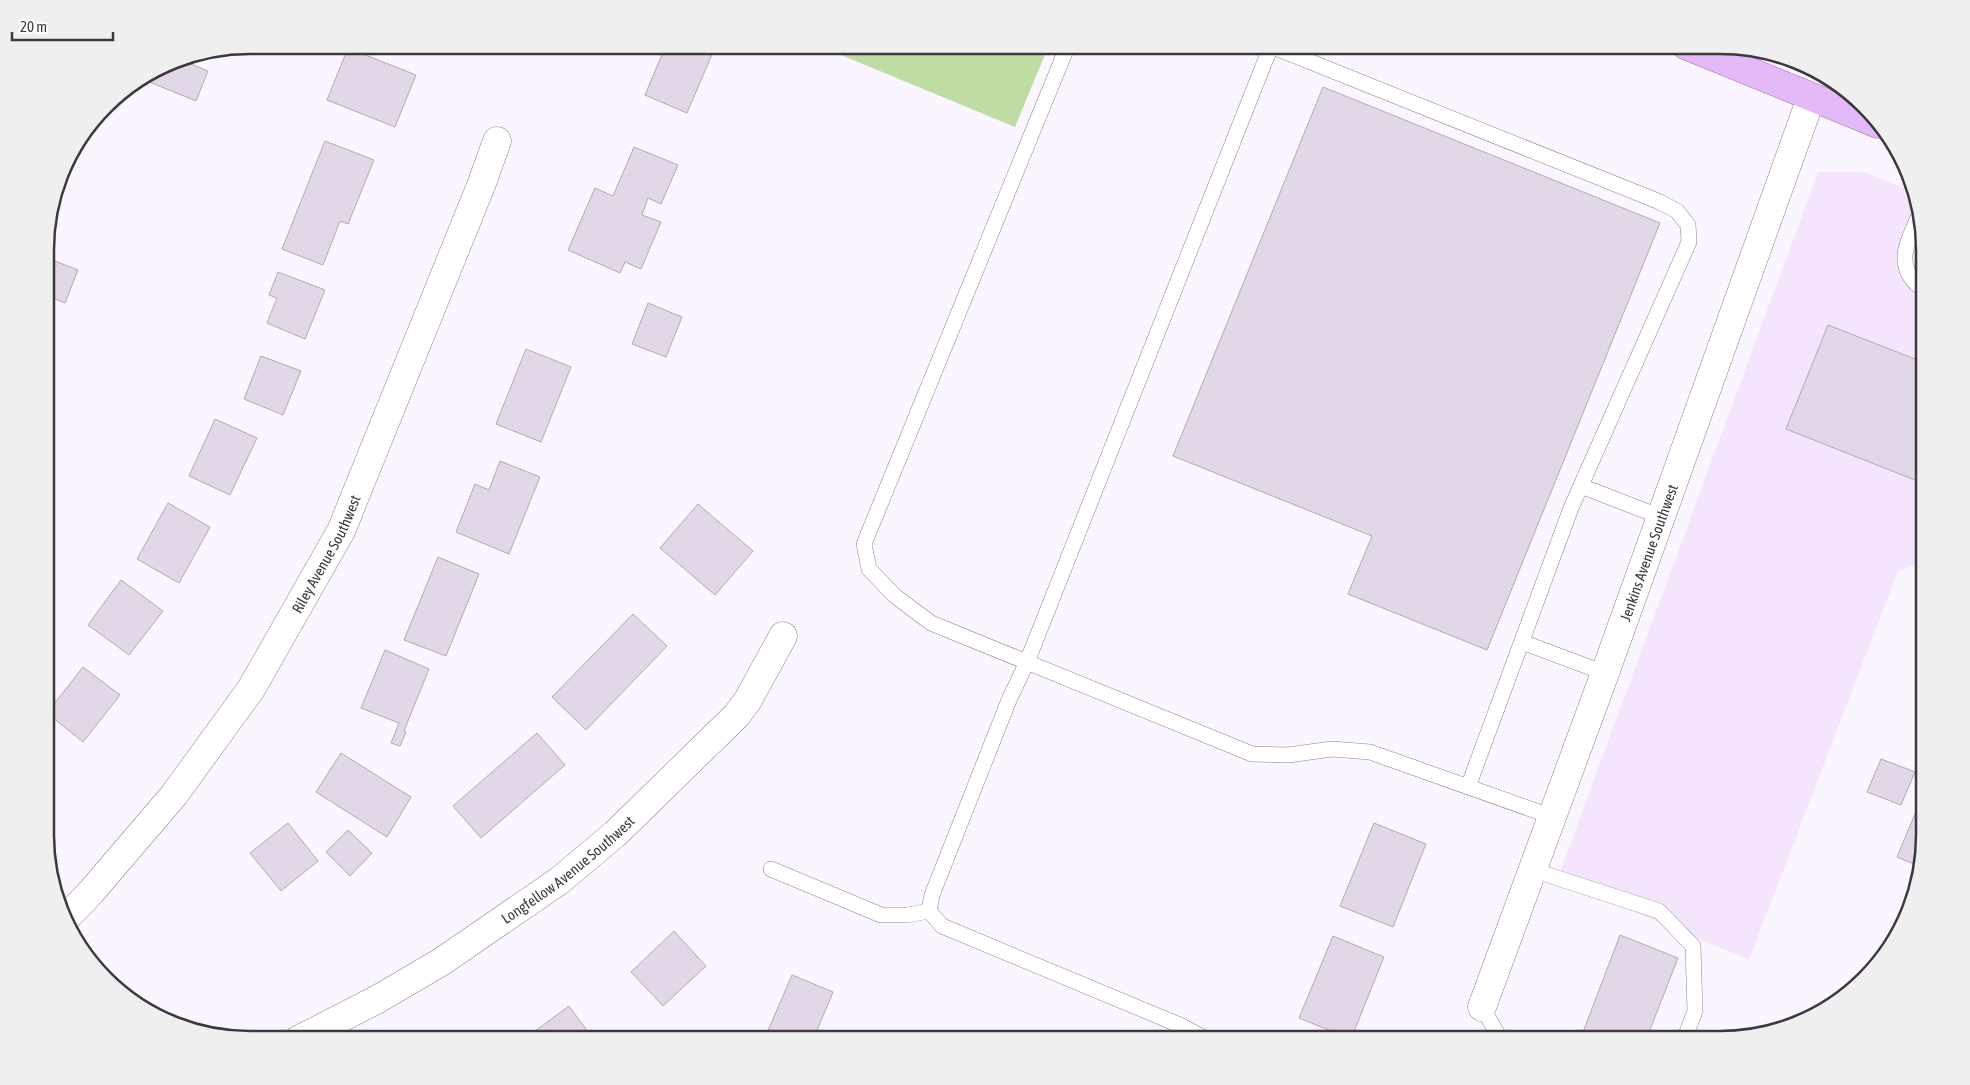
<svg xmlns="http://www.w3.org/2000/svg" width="1970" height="1085" viewBox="0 0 1970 1085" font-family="'Asap Condensed',sans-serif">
<rect width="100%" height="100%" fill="#fbf5ff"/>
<path fill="#f4e5fc" d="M1818 172H1865L1916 193 1925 236V561L1898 571 1749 960 1557 880Z"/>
<path fill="#bfdda2" d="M817 45H1049L1015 127Z"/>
<path fill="#e1d7e7" stroke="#b2a8b7" d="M666 45H716L687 113 645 95Z
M348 48 416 75 395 127 327 100Z
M179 59 208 71 196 101 142 79 171 60Z
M1323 87 1660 223 1487 650 1348 594 1372 536 1173 456Z
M325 141 374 160 348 224 340 221 323 265 282 249Z
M634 147 678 165 661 204 648 198 642 215 661 222 641 269 625 262 620 273 568 250 595 188 613 196Z
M47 258 78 270 65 303 47 296Z
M278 272 325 290 305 339 267 323 277 298 269 295Z
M648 303 682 317 666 357 632 344Z
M1828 325 1925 363V484L1786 429Z
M526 349 571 367 541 442 496 424Z
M261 356 301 371 283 415 244 399Z
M215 419 257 438 230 495 189 476Z
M500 461 540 477 509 554 456 532 475 484 489 490Z
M168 503 210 527 179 583 137 559Z
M698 504 753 551 715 595 660 548Z
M438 557 479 574 446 656 404 640Z
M121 580 163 611 129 655 88 625Z
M633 614 667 646 586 730 552 697Z
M385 650 429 669 404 731 406 732 400 746 391 743 399 723 361 708Z
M83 667 120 695 83 742 47 713Z
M537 733 565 765 481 838 453 806Z
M341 753 411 797 387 837 316 792Z
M1881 759 1915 772 1901 805 1867 792Z
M1922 797 1925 798V849L1919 866 1897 857Z
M288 823 318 861 281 891 250 853Z
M1374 823 1426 844 1393 927 1340 906Z
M348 830 372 853 350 876 326 852Z
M674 931 706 966 663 1006 631 972Z
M1620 935 1678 958 1646 1040H1580Z
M1333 936 1384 957 1351 1039 1299 1018Z
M792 975 833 992 813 1040H764Z
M569 1006 594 1040H541L535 1031Z"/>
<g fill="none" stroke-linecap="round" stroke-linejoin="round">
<g stroke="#8d8492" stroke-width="16">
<path id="lane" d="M1068 45 864 544 869 569 895 596 931 623 1252 754 1288 755 1332 749 1370 752 1553 817
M1271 46 1660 202 1677 211 1688 225 1689 242 1571 508 1468 787
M1920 213C1912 233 1897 256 1910 276 1915 283 1917 286 1925 289
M1581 486 1661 517
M1522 642 1605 673
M771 869 881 915H907L929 911
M1533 870 1659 911 1693 946 1695 1011 1684 1040
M1482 1007 1501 1040
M1208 1040 1182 1026 942 926 929 911 932 895 1009 700 1027 662 1271 46 1269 45"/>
</g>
<g stroke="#8d8492" stroke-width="29">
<g id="street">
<path id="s1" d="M67 917 91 892 174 795 251 689 341 531 482 183 497 141"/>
<path id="s2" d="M1482 1007 1605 673 1811 98"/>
<path id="s3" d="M298 1040 378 999 441 962 559 881 615 834 737 715 748 700 783 636"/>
</g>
</g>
<g stroke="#9c6eb4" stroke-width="29">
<path id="primary" d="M1685 45 1878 124"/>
</g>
<use href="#lane" stroke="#fff" stroke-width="15"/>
<use href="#street" stroke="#fff" stroke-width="28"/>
<use href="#primary" stroke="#e3b9f8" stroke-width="28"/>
</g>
<g text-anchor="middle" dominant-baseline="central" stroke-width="4.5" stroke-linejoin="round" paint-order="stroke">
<g font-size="15" fill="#3c383e" stroke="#fff">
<text stroke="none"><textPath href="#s1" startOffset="448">Riley Avenue Southwest</textPath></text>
<text stroke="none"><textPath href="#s2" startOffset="484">Jenkins Avenue Southwest</textPath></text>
<text stroke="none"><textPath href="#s3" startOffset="320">Longfellow Avenue Southwest</textPath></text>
</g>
</g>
<path d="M0 0H1970V1085H0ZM250 54H1720A196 196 0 0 1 1916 250V835A196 196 0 0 1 1720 1031H250A196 196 0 0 1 54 835V250A196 196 0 0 1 250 54Z" fill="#efeff0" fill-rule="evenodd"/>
<path fill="none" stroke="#3c383e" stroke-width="2.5" d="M250 54H1720A196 196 0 0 1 1916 250V835A196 196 0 0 1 1720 1031H250A196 196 0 0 1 54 835V250A196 196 0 0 1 250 54Z"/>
<path d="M12 32v8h101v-8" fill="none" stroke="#3c383e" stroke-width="2.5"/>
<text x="20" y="32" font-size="15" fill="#3c383e" stroke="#ffffff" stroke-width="4" paint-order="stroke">20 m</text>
</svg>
